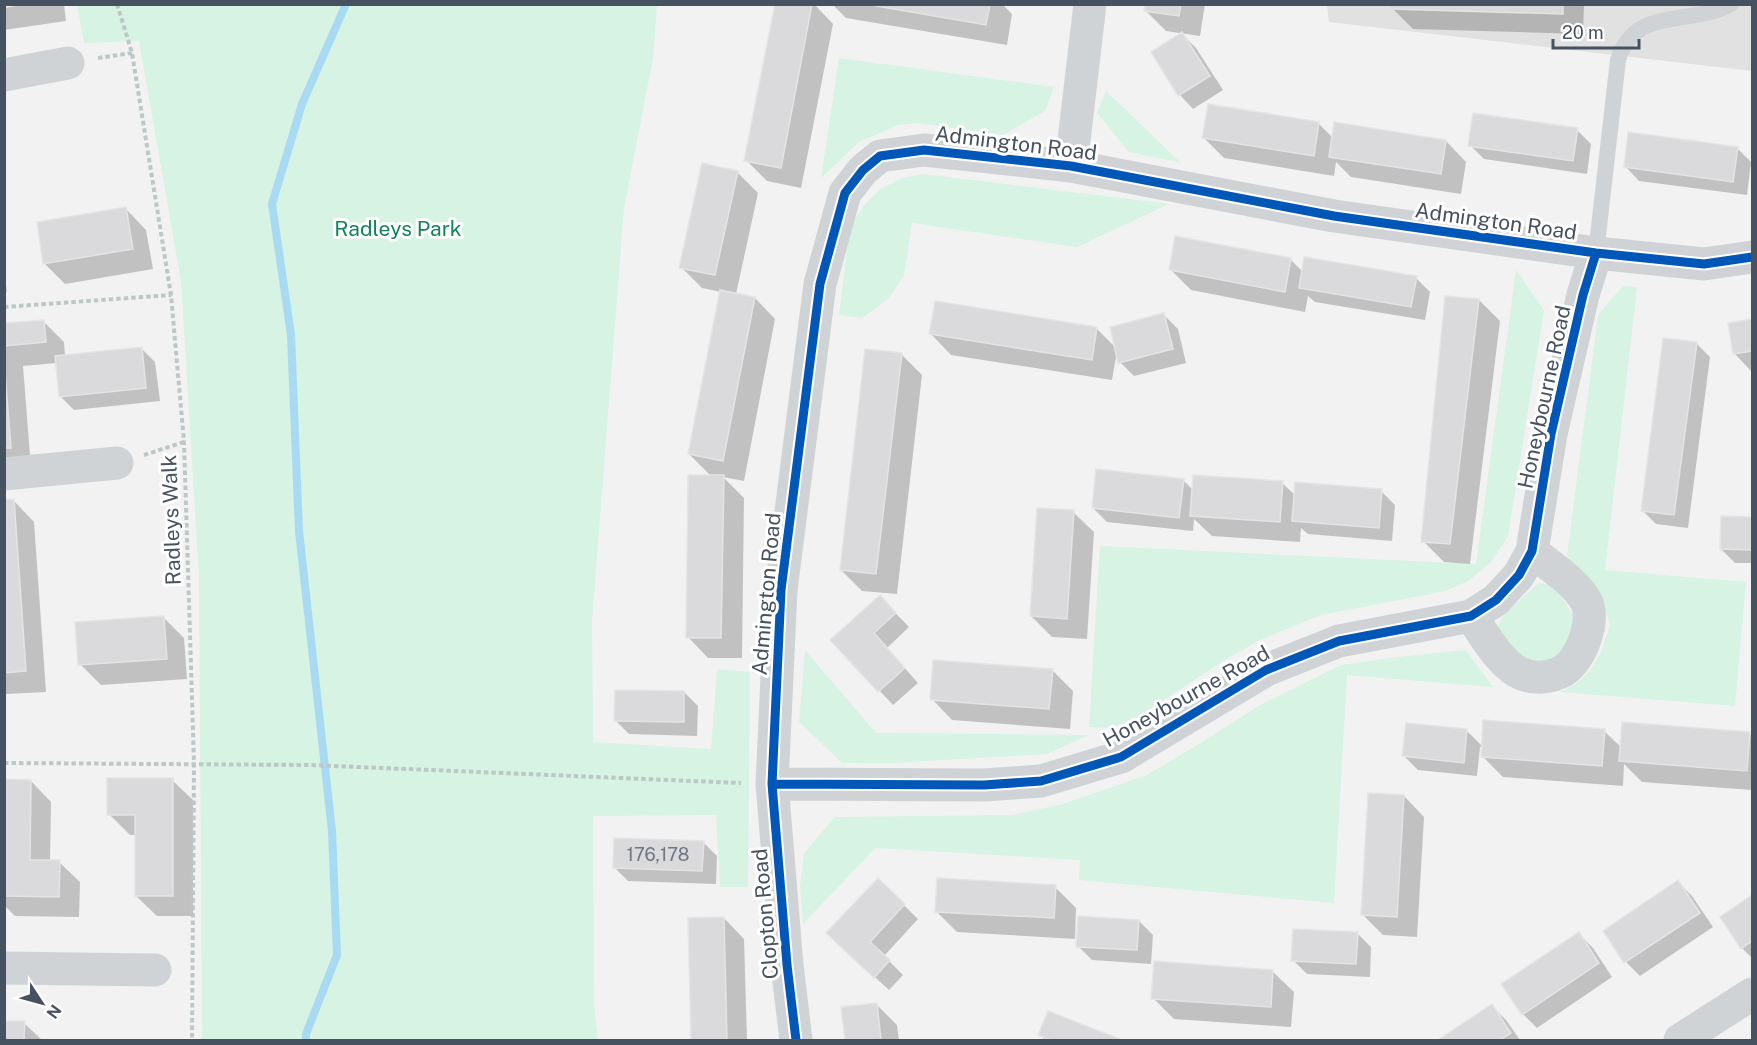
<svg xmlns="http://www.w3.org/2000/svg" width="1757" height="1045" viewBox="0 0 1757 1045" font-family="'Public Sans',sans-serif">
<rect width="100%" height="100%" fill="#f3f2f2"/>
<path fill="#e1e1e2" d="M1327 5H1752V71L1329 22Z"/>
<path fill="#d6f3e4" d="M77 5H657L653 58 624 208 592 621 593 742 711 749 717 669 750 672 748 887H720L716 815 593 816 594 1006 598 1040H202L199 577 181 281 139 41 84 43Z
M839 58 1054 87 1045 111 1003 135 916 123 898 125 859 142 821 178Z
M1106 91 1181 163 1129 152 1097 113Z
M923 174 1169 204 1077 247 912 223 904 275 888 299 862 318 839 315 850 226 866 203 879 190 902 178Z
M1516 270 1544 310 1508 536 1491 562 1468 581 1446 591 1321 615 1258 641 1220 663 1135 719 1110 728 1089 727 1100 546 1476 564Z
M1623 286 1637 287 1605 570 1746 582 1735 706 1560 692 1574 685 1590 671 1601 652 1610 625 1600 593 1567 556 1598 315Z
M1539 583 1550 585 1560 594 1572 614 1574 634 1562 654 1544 664 1521 660 1497 627 1503 615Z
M805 650 876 733 1089 735 1047 754 891 763H842L799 722Z
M1466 650 1493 687 1347 675 1334 903 1079 880 1080 860 875 848 803 924 800 886 804 853 835 817 1012 815 1063 804 1147 775 1204 741 1260 705 1341 665 1398 657Z"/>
<path fill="#0003" d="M29 4H64L66 21 4 30V8Z
M776 4H814L833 24 801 188 767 181 746 160Z
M832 4H1002L1012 14 1007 45 846 18Z
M1146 4H1205L1200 36 1166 31 1145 10Z
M1392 4H1584L1583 34 1413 29 1392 8Z
M1182 34 1196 48 1223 90 1193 109 1180 95Z
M1318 123 1333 138 1446 141 1466 162 1461 194 1351 177 1336 162 1334 176 1224 158 1203 137Z
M1577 130 1591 144 1587 174 1484 159 1470 145Z
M1737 148 1751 162 1747 195 1639 181 1625 166Z
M737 172 758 193 736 294 755 298 775 319 744 481 723 477 744 498 742 658H708L688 637 712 477 689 454 721 292 702 288 681 267Z
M126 209 146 230 153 269 65 284 44 263Z
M1290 259 1303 272 1416 278 1430 292 1425 320 1315 302 1308 296 1305 312 1191 290 1170 269Z
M4 271 7 292H4Z
M1479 300 1500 321 1470 564 1444 562 1423 541Z
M1164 315 1178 329 1186 363 1134 376 1120 362 1117 351 1112 380 951 355 931 334 1096 328 1116 348Z
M43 321 64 342 65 356 141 348 155 362 160 401 74 410 60 396 57 363 23 366 31 468 4 470V325Z
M1752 321V372L1735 354 1730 325Z
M1696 343 1710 357 1688 528 1656 524 1642 510Z
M901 354 922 375 897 594 862 591 841 570Z
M1183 480 1193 490 1282 483 1296 496 1381 491 1395 505 1392 541 1308 534 1301 528 1300 542 1212 536 1194 519 1193 531 1107 522 1093 508Z
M4 501H14L34 522 46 692 6 694 4 693Z
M1073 512 1094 532 1087 639 1052 637 1031 616Z
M1722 517 1752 518V563H1735L1721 549Z
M880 597 909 627 887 648 918 683 893 705 832 640Z
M164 618 184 638 187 679 101 685 80 664Z
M1052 670 1073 691 1070 729 952 720 932 699Z
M684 692 698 706 697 736 629 734 615 720Z
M1466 730 1483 747 1604 731 1622 748 1749 733 1752 737V790L1642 782 1624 764 1623 786 1503 777 1482 756 1483 747H1480L1477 776 1418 770 1404 756Z
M172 780 193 800V916H157L136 896V835H130L109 814Z
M4 781H31L51 802 50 861 59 862 80 882 79 917 15 916 4 905Z
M1404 796 1424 817 1417 937 1383 935 1362 914Z
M703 842 717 856 716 884 628 881 614 867Z
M878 880 918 919 884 956 903 975 889 990 842 947Z
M1678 882 1692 896 1713 927 1640 976 1626 962 1605 931Z
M1055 887 1076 908 1075 939 957 932 936 911Z
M1752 897V958L1742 948 1722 917Z
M724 918 744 939 747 1040H693L690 919Z
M1139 921 1153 935 1151 964 1092 960 1078 946Z
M1357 933 1371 947 1370 977 1307 974 1293 960Z
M1579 934 1593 948 1612 977 1537 1028 1523 1014Z
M1273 972 1294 992 1291 1027 1174 1019 1153 998Z
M876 1004 897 1025 899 1040H847L843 1008Z
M1492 1006 1506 1020 1520 1040H1440Z
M1049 1013 1119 1040H1045L1040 1035Z
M4 1022 24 1023 42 1040H4Z"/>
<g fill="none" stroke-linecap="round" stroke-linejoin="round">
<path stroke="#a8daf3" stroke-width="8" d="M306 1040V1034L337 955 332 831 299 531 291 335 272 204 302 104 346 4"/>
</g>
<path fill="#dadadd" stroke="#e4e4e5" stroke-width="1.5" d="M775 4H812L781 168 744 161Z
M865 4H990L986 25Z
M1145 4H1181L1179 16 1144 11Z
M1390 4H1563V14L1390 9Z
M1182 32 1210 76 1178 96 1151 52Z
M1208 104 1319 122 1314 156 1202 138Z
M1473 113 1578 128 1573 161 1468 146Z
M1334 122 1446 140 1441 174 1329 157Z
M1628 132 1738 147 1733 182 1624 167Z
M702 163 738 171 715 275 679 268Z
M126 207 133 249 43 264 37 222Z
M1175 236 1291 258 1285 292 1169 270Z
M1304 257 1417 276 1411 307 1299 288Z
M720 290 755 297 723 461 688 454Z
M1445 296 1479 299 1450 544 1421 542Z
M935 301 1097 327 1092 360 929 334Z
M1164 313 1173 349 1118 363 1110 327Z
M1752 319V351L1733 354 1728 323Z
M44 320 46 342 4 346V323Z
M1663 338 1697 342 1674 515 1641 511Z
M142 347 146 388 59 397 55 356Z
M865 349 902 353 876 574 840 570Z
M4 361 11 448H4Z
M1096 469 1184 479 1179 518 1092 508Z
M688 475H724L721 638H686Z
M1193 475 1283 481 1280 522 1190 516Z
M1295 482 1382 489 1379 528 1292 521Z
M14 499 26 671 4 673V500Z
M1037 508 1074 510 1067 619 1030 616Z
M1721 516 1752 517V550L1720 549Z
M880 595 896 613 874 633 905 668 878 692 830 640Z
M164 616 167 659 78 665 75 622Z
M933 660 1053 669 1049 709 930 700Z
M615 690 684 691V722L614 721Z
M1483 720 1605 729 1602 766 1481 757Z
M1622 722 1750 732 1747 771 1619 761Z
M1406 723 1467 729 1464 763 1402 756Z
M107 778H173V896H135V815H107Z
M4 779 31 780 30 860H60L59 897 4 896Z
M1368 793 1404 795 1397 917 1361 915Z
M614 838 704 841 702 871 613 868Z
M878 878 905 904 870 942 890 960 874 978 826 933Z
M937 878 1056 885 1054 918 935 912Z
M1678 880 1700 913 1624 963 1603 931Z
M1752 895V941L1741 949 1720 917Z
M1078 916 1139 920 1137 950 1076 947Z
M724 917 727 1040H691L688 918Z
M1293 929 1358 932 1356 964 1291 961Z
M1579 932 1599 963 1522 1015 1501 984Z
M1154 961 1273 970 1271 1007 1151 999Z
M877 1003 881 1040H845L841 1007Z
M1492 1004 1511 1033 1500 1040H1438Z
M1048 1011 1120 1039 1119 1040H1051L1038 1035Z
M4 1021H25L24 1040H4Z"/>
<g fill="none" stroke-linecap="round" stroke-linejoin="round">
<path stroke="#bcc8c6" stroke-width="4" stroke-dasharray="4.5 3" stroke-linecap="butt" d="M117 4 132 53 171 295 184 442 194 763 192 1040
M98 58 132 53
M4 307 171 295
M144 455 184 442
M4 763 311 765 741 783"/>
<path stroke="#d0d3d6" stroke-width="16" d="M1596 253 1618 60C1635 5 1690 27 1731 4"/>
<path stroke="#d0d3d6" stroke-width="33" d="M4 75 68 63
M1071 166 1090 4
M4 474 117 463
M1471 616C1484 634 1501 666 1522 674 1534 679 1551 678 1563 671 1581 660 1596 621 1586 601 1574 580 1549 566 1532 551
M772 784 984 785 1041 781 1121 757 1266 670 1339 641 1471 616 1496 600 1519 575 1532 551 1551 434 1583 295 1596 253
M4 968 155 970
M796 1040 787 965 772 784 781 590 820 284 845 193 863 170 880 156 924 150 1071 166 1334 216 1596 253 1704 264 1752 257
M1680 1040 1752 994"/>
<g stroke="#fff" stroke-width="13">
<path id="cycleway" d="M772 784 984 785 1041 781 1121 757 1266 670 1339 641 1471 616 1496 600 1519 575 1532 551 1551 434 1583 295 1596 253
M796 1040 787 965 772 784 781 590 820 284 845 193 863 170 880 156 924 150 1071 166 1334 216 1596 253 1704 264 1752 257"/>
</g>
<use href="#cycleway" stroke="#0057b8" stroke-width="9"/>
</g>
<g text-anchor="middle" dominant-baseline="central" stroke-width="6" stroke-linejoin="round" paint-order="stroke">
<g font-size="18" fill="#6d7681">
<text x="658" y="854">176,178</text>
</g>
<g font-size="21" fill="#475261" stroke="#fff">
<text transform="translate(1016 143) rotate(7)">Admington Road</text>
<text transform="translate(1496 221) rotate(8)">Admington Road</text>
<text transform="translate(1544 397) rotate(-78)">Honeybourne Road</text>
<text transform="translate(171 520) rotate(-92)">Radleys Walk</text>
<text transform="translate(766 594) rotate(-85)">Admington Road</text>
<text transform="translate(1186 696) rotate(-29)">Honeybourne Road</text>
<text transform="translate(765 914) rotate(-95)">Clopton Road</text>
</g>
<g font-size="21" fill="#108457" stroke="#fff">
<text x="398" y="228">Radleys Park</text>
</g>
</g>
<rect width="1757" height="1045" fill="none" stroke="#475261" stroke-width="12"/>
<g transform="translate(42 1003) rotate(126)" stroke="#ffffff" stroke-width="4.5" paint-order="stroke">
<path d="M0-4.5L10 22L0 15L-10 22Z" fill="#475261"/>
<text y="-9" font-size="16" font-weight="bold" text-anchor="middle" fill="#475261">N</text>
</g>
<path d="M1553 39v9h86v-9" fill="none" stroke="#475261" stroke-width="3"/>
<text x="1562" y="39" font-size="18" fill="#475261" stroke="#ffffff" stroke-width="4.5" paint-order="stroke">20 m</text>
</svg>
